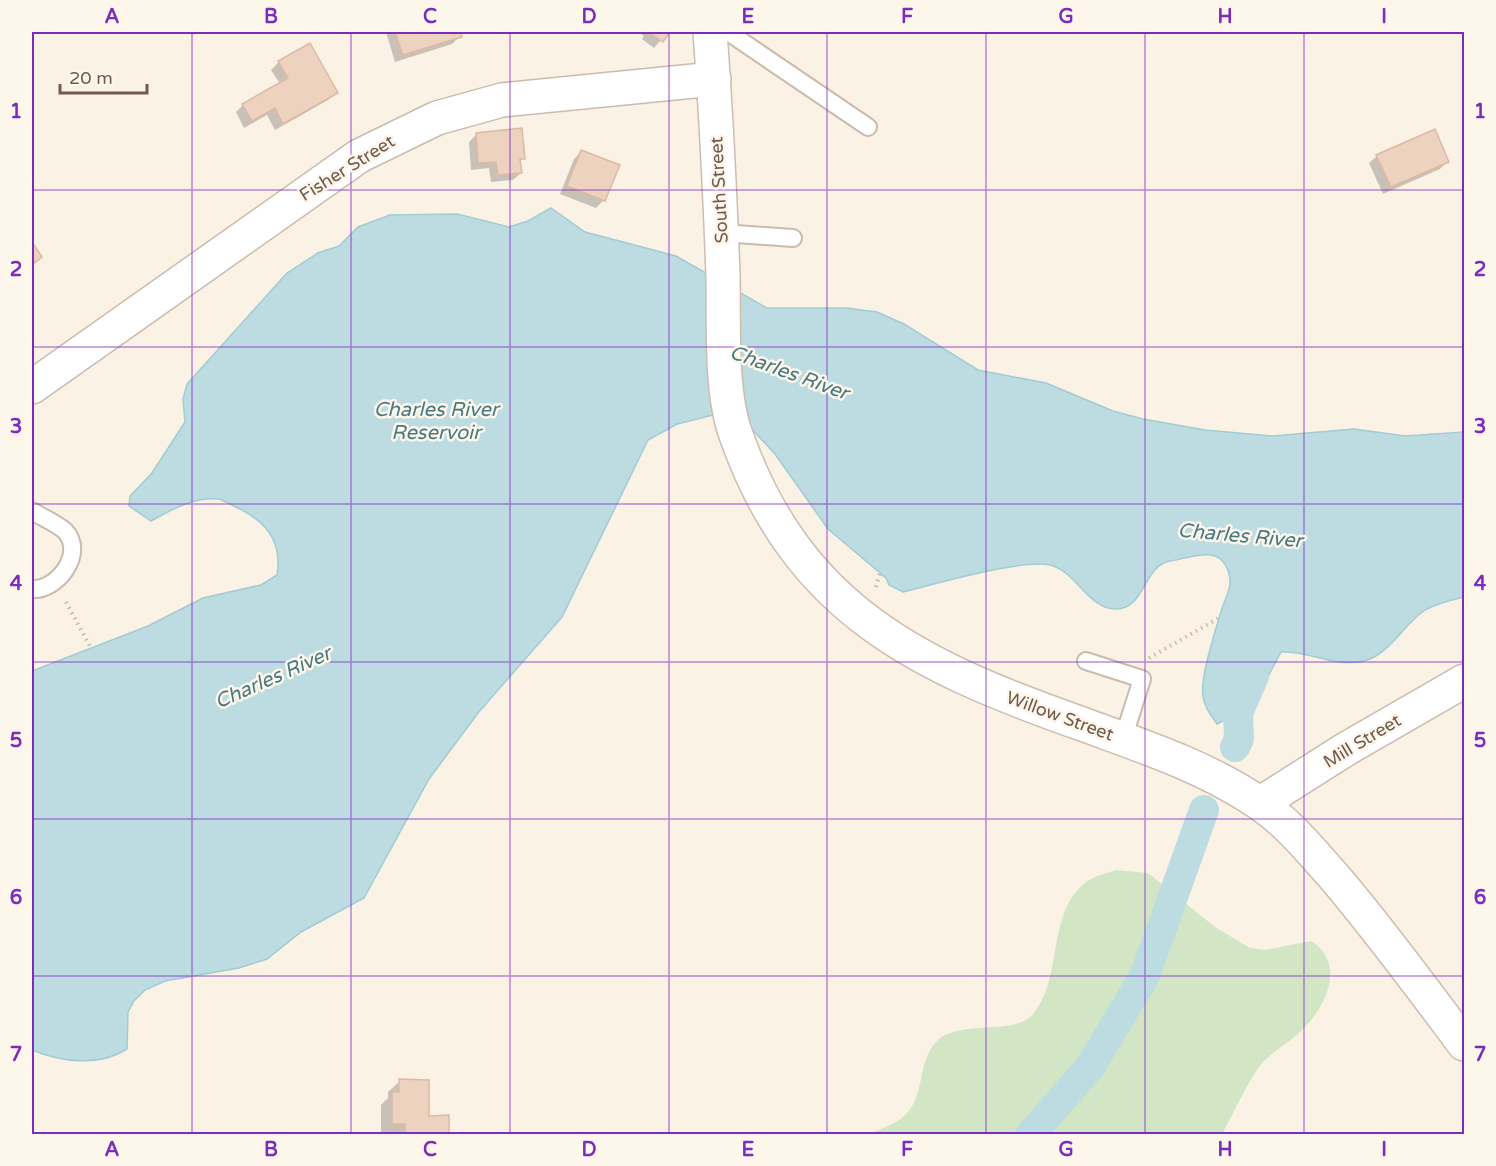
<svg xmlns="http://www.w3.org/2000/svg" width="1496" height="1166" viewBox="0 0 1496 1166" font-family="'Varela Round',sans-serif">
<rect width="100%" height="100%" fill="#faf2e5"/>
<path fill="#d2e6c5" d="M1116 870 1148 873 1215 927 1250 948 1265 950 1311 941C1345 962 1328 1003 1305 1027 1293 1040 1276 1049 1263 1062 1249 1078 1233 1115 1222 1134H869C881 1129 899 1123 908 1112 925 1092 918 1059 937 1041 960 1019 1013 1036 1032 1015 1064 980 1045 914 1086 882 1094 876 1107 873 1116 870Z"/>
<path fill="#bcdce2" stroke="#a3cbd3" stroke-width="1.5" d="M551 208 585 232 676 256 767 308H847L877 312 904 324 978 370 1046 383 1113 411 1143 419 1205 430 1273 436 1354 429 1405 436 1464 432V597C1451 600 1437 603 1425 610 1404 624 1389 655 1364 661 1334 668 1309 650 1281 652L1258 695 1238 713 1217 724C1211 715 1204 707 1203 696 1200 675 1216 630 1222 608 1225 600 1230 590 1230 582 1230 572 1225 559 1215 556 1202 552 1184 559 1170 561 1143 566 1146 608 1116 609 1089 610 1076 571 1050 565 1021 559 935 584 903 592L889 585 886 578 828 529 775 454 749 426 729 417 713 415 677 424 648 440 562 617 478 713 429 779 364 898 301 932 267 959 239 968 165 981 145 990 134 1001 128 1012 127 1049C99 1067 61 1062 32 1050V671L148 626 203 598 261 585 277 575C283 539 264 520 234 506 229 504 222 499 217 499 193 497 171 510 151 521L129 506 130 496 152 473 185 422 183 399 187 384 287 273 318 253 339 246 358 227 390 215 457 214 509 227 528 221Z"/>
<path fill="#0003" d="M386 32H459L460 36 452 44 395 62Z
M638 32H668L654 48 642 39 644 36Z
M279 62 336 92 328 100 275 130 267 115 244 128 236 112 243 105 280 84 271 70Z
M477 134 523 158 519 162 521 173 513 180 491 182 489 168 471 170 469 142Z
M581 152 604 200 596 208 560 194 574 159Z
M1377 156 1448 161 1440 169 1383 194 1369 163Z
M400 1081 428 1117H447V1134H381V1105L388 1098V1092Z"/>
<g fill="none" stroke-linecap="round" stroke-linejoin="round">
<path stroke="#bcdce2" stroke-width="30" d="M1235 747 1239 739 1238 713 1254 676
M1031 1134 1090 1067 1145 975 1204 810"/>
</g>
<path fill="#edd2bf" stroke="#deb9a1" stroke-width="1.5" d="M395 32H460L462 37 403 55Z
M648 32H670L663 42Z
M310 43 338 93 283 124 275 108 252 121 242 104 288 78 278 61Z
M522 128 525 159H520L522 173 498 175 496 162 478 163 476 133Z
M1435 129 1449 162 1391 187 1376 155Z
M581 150 620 165 605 201 567 186Z
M32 242 42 257 32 265Z
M399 1079 429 1080V1116L449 1115V1134H405V1124H392V1092H399Z"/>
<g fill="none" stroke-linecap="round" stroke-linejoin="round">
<g stroke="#cbbaad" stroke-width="20">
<path id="lane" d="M728 32 868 127
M721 233 793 238
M32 511C41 517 57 523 65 531 86 553 57 591 32 589
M1086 661 1142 679 1123 739"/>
</g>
<g stroke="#cbbaad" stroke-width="36">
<path id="street" d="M32 387 359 156 437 118 502 100 714 79
M1261 803 1346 749 1464 681"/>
</g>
<g stroke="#cfbcad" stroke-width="36">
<path id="secondary" d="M710 32C716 113 720 194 723 275 724 322 720 392 736 435 798 611 920 667 1085 725 1145 747 1203 766 1256 801 1287 821 1311 851 1336 879 1381 932 1422 988 1464 1044"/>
</g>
<path stroke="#d2b5a3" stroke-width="4" stroke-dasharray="1.5 4.5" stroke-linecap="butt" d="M876 587 880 573
M66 602 91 648
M1149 658 1219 618"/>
<use href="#lane" stroke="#fff" stroke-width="16"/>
<use href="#street" stroke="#fff" stroke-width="33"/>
<use href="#secondary" stroke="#fff" stroke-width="33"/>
</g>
<path fill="none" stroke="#7b2cbf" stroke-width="1.5" stroke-opacity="0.55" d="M192 32V1134M351 32V1134M510 32V1134M669 32V1134M827 32V1134M986 32V1134M1145 32V1134M1304 32V1134M32 190H1464M32 347H1464M32 504H1464M32 662H1464M32 819H1464M32 976H1464"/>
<g text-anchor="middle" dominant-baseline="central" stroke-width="5" stroke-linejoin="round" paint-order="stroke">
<g font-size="18" fill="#715a4d" stroke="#fdf6eb">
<text transform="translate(347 168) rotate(-32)">Fisher Street</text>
<text transform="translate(719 190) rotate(-93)">South Street</text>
<text transform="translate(1060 716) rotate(20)">Willow Street</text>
<text transform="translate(1362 741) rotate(-31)">Mill Street</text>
</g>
<g font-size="20" font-style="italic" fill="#487982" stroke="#fdf6eb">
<text transform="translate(789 373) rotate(20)">Charles River</text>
<text x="436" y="410">Charles River<tspan x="436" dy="23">Reservoir</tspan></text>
<text transform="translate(1240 536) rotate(5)">Charles River</text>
<text transform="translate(273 678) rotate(-24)">Charles River</text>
</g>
</g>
<rect width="1496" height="1166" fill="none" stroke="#fdf6eb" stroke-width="66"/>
<path d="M60 84v9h87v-9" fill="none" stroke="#715a4d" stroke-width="3"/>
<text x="69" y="84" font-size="18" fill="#715a4d" stroke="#fdf6eb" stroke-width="4.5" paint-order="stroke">20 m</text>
<rect x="33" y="33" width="1430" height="1100" fill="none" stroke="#7b2cbf" stroke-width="2"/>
<g font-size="20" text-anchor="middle" font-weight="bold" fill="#7b2cbf">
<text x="112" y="23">A</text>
<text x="271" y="23">B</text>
<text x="430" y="23">C</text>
<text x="589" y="23">D</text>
<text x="748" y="23">E</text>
<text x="907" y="23">F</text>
<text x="1066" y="23">G</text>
<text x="1225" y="23">H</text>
<text x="1384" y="23">I</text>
<text x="16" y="118">1</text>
<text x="1480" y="118">1</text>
<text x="16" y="276">2</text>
<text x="1480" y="276">2</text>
<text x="16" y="433">3</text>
<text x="1480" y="433">3</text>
<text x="16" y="590">4</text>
<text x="1480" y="590">4</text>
<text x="16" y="747">5</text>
<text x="1480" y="747">5</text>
<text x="16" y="904">6</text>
<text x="1480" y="904">6</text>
<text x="16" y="1061">7</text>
<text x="1480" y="1061">7</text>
<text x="112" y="1156">A</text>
<text x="271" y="1156">B</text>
<text x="430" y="1156">C</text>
<text x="589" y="1156">D</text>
<text x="748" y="1156">E</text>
<text x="907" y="1156">F</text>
<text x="1066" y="1156">G</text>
<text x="1225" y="1156">H</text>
<text x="1384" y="1156">I</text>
</g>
</svg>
